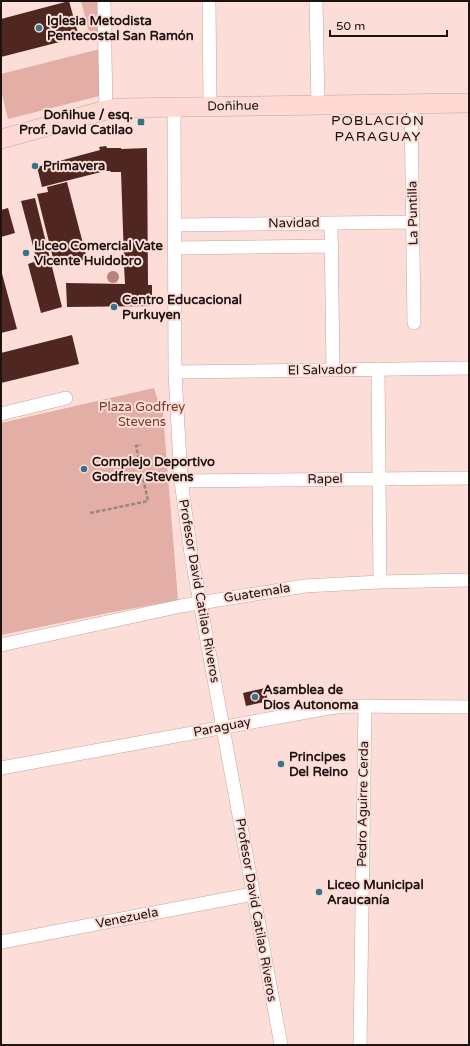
<svg xmlns="http://www.w3.org/2000/svg" width="470" height="1046" viewBox="0 0 470 1046" font-family="'Varela Round',sans-serif">
<rect width="100%" height="100%" fill="#fcddd7"/>
<path fill="#e2aea5" d="M81 1H99L100 38 91 39Z
M100 49 103 95 8 119 1 90V74Z
M154 388 158 401 162 402 178 600 113 612 1 635V423Z"/>
<path fill="#502620" d="M69 1 79 37 1 57V19Z
M106 146 107 148H121V149L147 148 148 285H152V306L67 307 66 283 125 284 124 265H122L121 259H124L121 172H111L110 171H105L42 187 37 167 100 150 99 147Z
M67 182 87 259 66 265 65 260 54 262 37 194 48 192 47 187Z
M35 198 62 307 41 313 28 264 37 261 21 201Z
M8 208 15 233 1 237V210Z
M1 270 17 329 1 333Z
M72 335 79 364 1 383V353Z
M265 688 268 701 246 706 243 693Z"/>
<g fill="none" stroke-linecap="round" stroke-linejoin="round">
<g stroke="#c4a6a1" stroke-width="14">
<path id="street" d="M104 1 106 110
M209 1 210 106
M316 1 318 105
M411 104 414 323
M174 107 175 372 181 481 191 553 281 1045
M331 223 333 370
M175 225 413 222
M175 248 332 246
M378 369 380 582
M175 372 469 368
M1 414 66 398
M181 481 469 478
M1 645 181 606 305 586 380 582 469 580
M1 768 329 708 346 706 469 707
M1 942 253 894
M360 1045 365 706"/>
</g>
<g stroke="#c4a6a1" stroke-width="20">
<path id="secondary" d="M1 139 106 110 118 108 469 103"/>
</g>
<path stroke="#9d8782" stroke-width="2.5" stroke-dasharray="4 2" stroke-linecap="butt" d="M90 513 148 501 136 446 141 445"/>
<use href="#street" stroke="#fff" stroke-width="13"/>
<use href="#secondary" stroke="#ffd9d4" stroke-width="19"/>
</g>
<circle fill="#b6847c" cx="113" cy="277" r="6"/>
<g fill="#37748b" stroke="#fcddd7" stroke-width="1.5">
<circle cx="39" cy="28" r="4"/>
<rect x="137" y="118" width="8" height="8" rx="2"/>
<circle cx="35" cy="166" r="4"/>
<circle cx="26" cy="253" r="4"/>
<circle cx="114" cy="307" r="4"/>
<circle cx="84" cy="469" r="4"/>
<circle cx="255" cy="697" r="4"/>
<circle cx="281" cy="764" r="4"/>
<circle cx="319" cy="892" r="4"/>
</g>
<g text-anchor="middle" dominant-baseline="central" stroke-width="4" stroke-linejoin="round" paint-order="stroke">
<g font-size="13" font-weight="bold" fill="#1c1210" stroke="#fcddd7" text-anchor="start">
<text x="47" y="21">Iglesia Metodista<tspan x="47" dy="15">Pentecostal San Ramón</tspan></text>
<text x="133" y="115" text-anchor="end">Doñihue / esq.<tspan x="133" dy="15">Prof. David Catilao</tspan></text>
<text x="43" y="166">Primavera</text>
<text x="34" y="246">Liceo Comercial Vate<tspan x="34" dy="15">Vicente Huidobro</tspan></text>
<text x="122" y="300">Centro Educacional<tspan x="122" dy="15">Purkuyen</tspan></text>
<text x="92" y="462">Complejo Deportivo<tspan x="92" dy="15">Godfrey Stevens</tspan></text>
<text x="263" y="690">Asamblea de<tspan x="263" dy="15">Dios Autonoma</tspan></text>
<text x="289" y="757">Principes<tspan x="289" dy="15">Del Reino</tspan></text>
<text x="327" y="885">Liceo Municipal<tspan x="327" dy="15">Araucanía</tspan></text>
</g>
<g font-size="13" fill="#1c1210" stroke="#fcddd7">
<text transform="translate(233 106) rotate(-1)">Doñihue</text>
<text transform="translate(413 213) rotate(-91)">La Puntilla</text>
<text transform="translate(294 223) rotate(-1)">Navidad</text>
<text transform="translate(322 370) rotate(-1)">El Salvador</text>
<text transform="translate(325 479) rotate(-1)">Rapel</text>
<text transform="translate(199 591) rotate(80)">Profesor David Catilao Riveros</text>
<text transform="translate(257 593) rotate(-9)">Guatemala</text>
<text transform="translate(222 727) rotate(-11)">Paraguay</text>
<text transform="translate(363 804) rotate(-89)">Pedro Aguirre Cerda</text>
<text transform="translate(256 910) rotate(80)">Profesor David Catilao Riveros</text>
<text transform="translate(127 918) rotate(-11)">Venezuela</text>
</g>
<g font-size="13" fill="#7d3b31" stroke="#fcddd7">
<text x="142" y="407">Plaza Godfrey<tspan x="142" dy="15">Stevens</tspan></text>
</g>
<g font-size="14" letter-spacing="1" fill="#1c1210" stroke="#fcddd7">
<text x="378" y="120">POBLACIÓN<tspan x="378" dy="16">PARAGUAY</tspan></text>
</g>
</g>
<rect width="470" height="1046" fill="none" stroke="#1c1210" stroke-width="4"/>
<path d="M330 30v6h117v-6" fill="none" stroke="#1c1210" stroke-width="2"/>
<text x="336" y="30" font-size="12" fill="#1c1210" stroke="#fcddd7" stroke-width="3" paint-order="stroke">50 m</text>
</svg>
